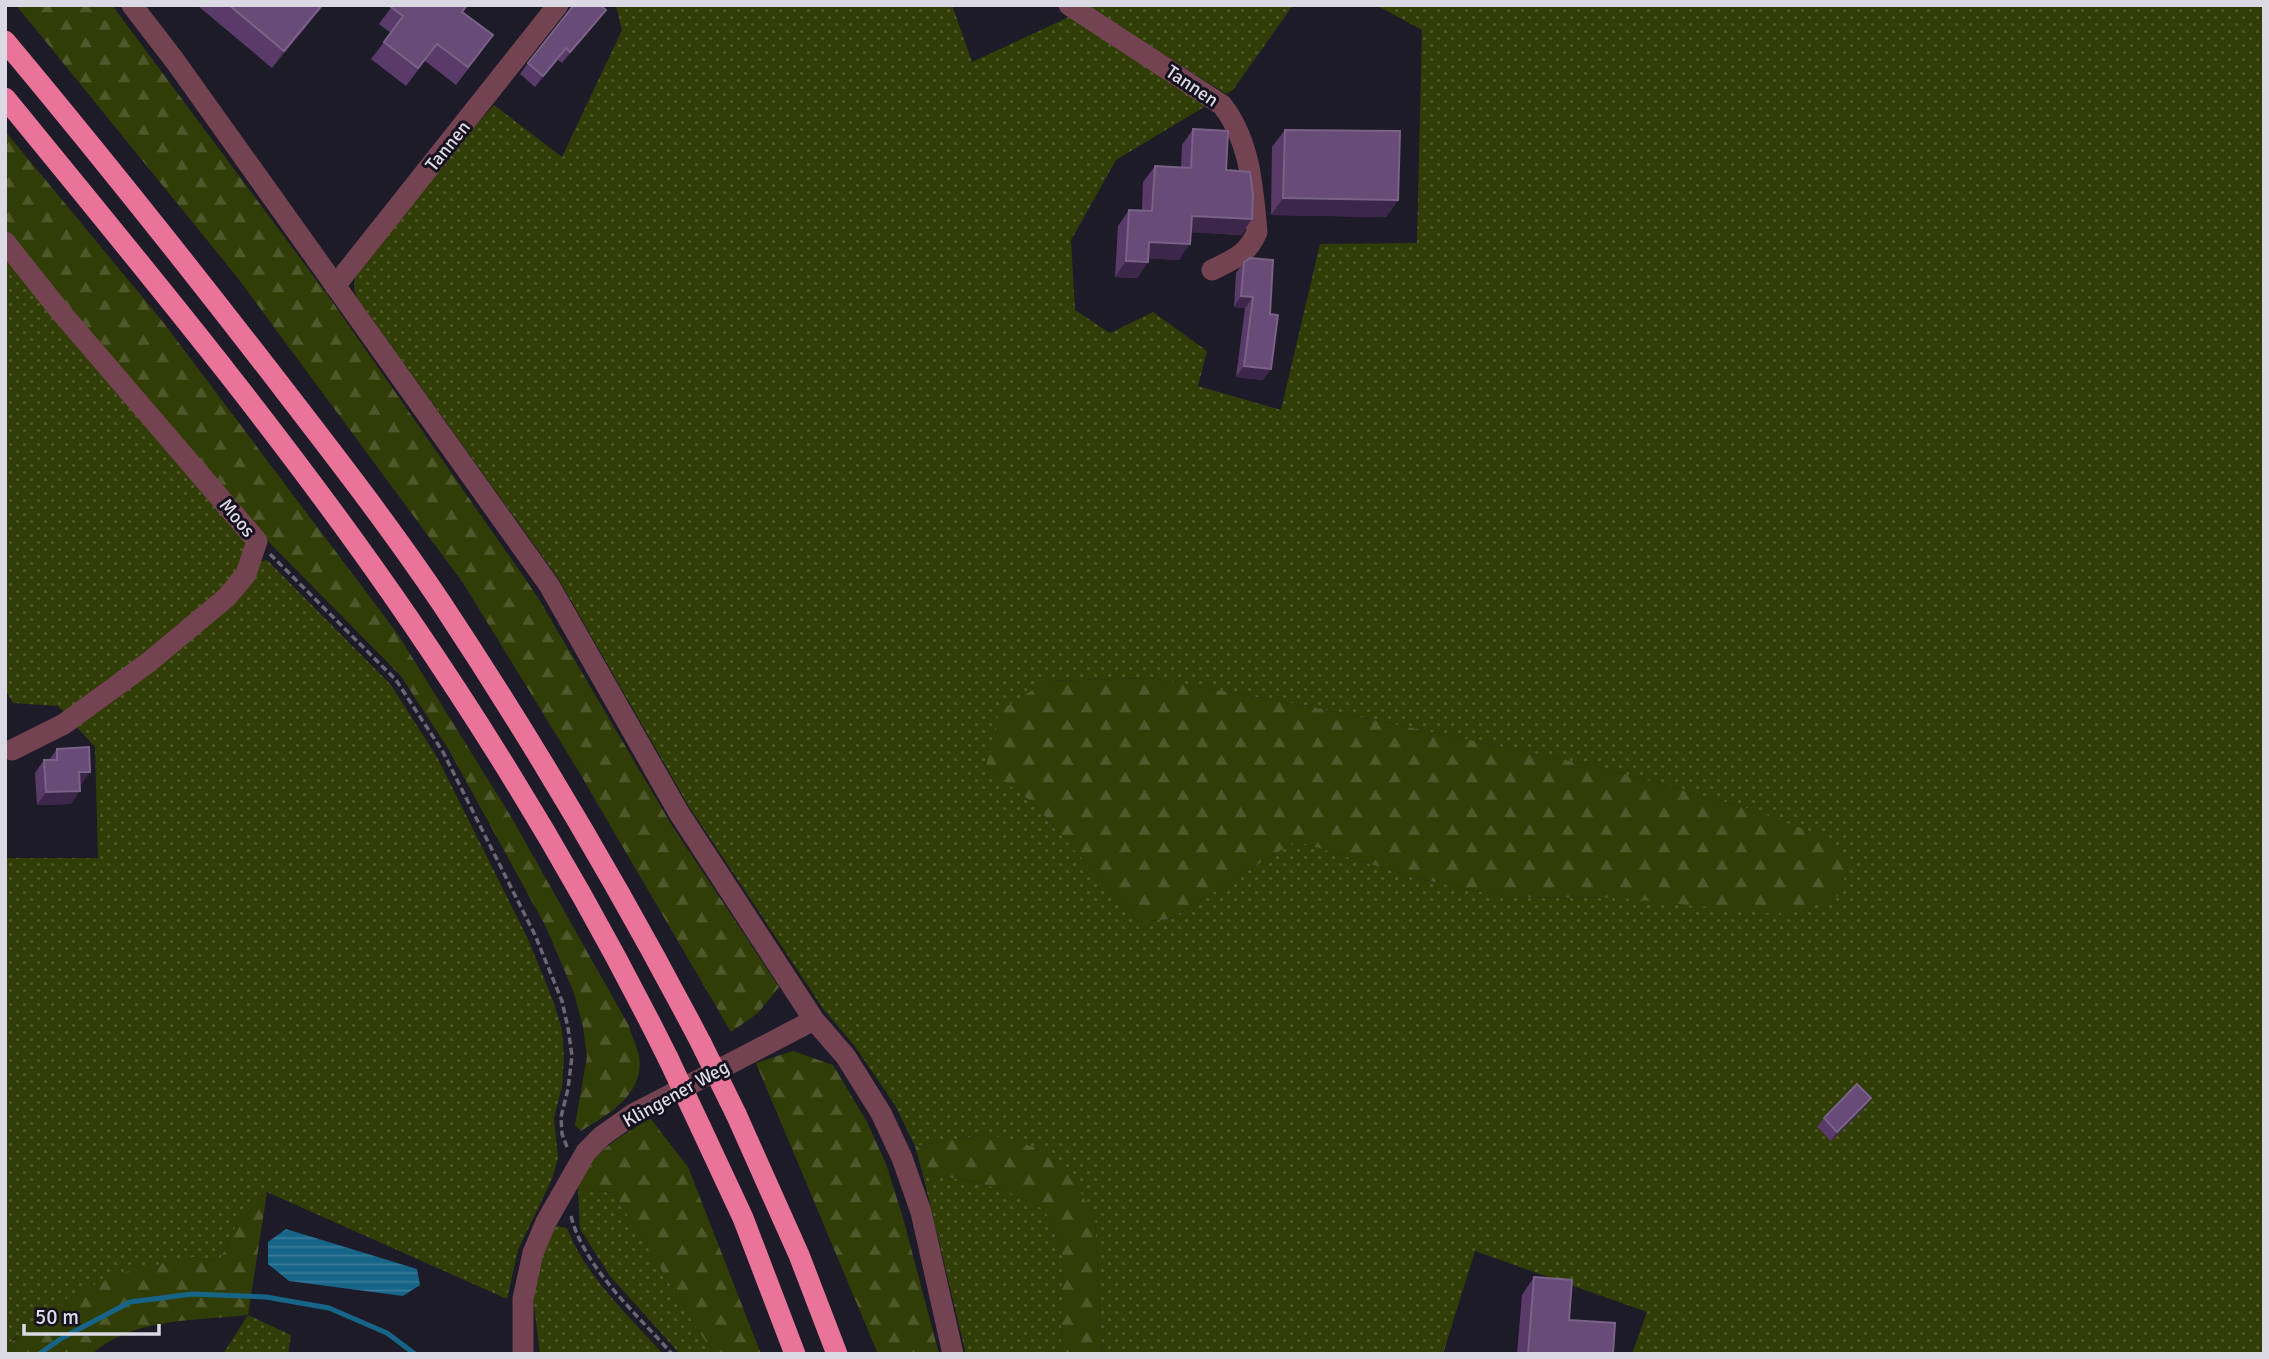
<svg xmlns="http://www.w3.org/2000/svg" width="2269" height="1359" viewBox="0 0 2269 1359" font-family="Signika,sans-serif">
<defs>
<pattern id="grass-dots" width="8" height="8" patternUnits="userSpaceOnUse" patternTransform="scale(1.75)"><rect width="8" height="8" fill="#313d07"/><path d="M2 2h.1M6 6h.1" fill="none" stroke="#4e582b" stroke-width="1.8" stroke-linecap="round"/></pattern>
<pattern id="forest-firs" width="22" height="20" patternUnits="userSpaceOnUse" patternTransform="scale(1.75)"><rect width="22" height="20" fill="#313d07"/><path d="M5 1l3.5 6h-7zM16 11l3.5 6h-7z" fill="#4e582b"/></pattern>
<pattern id="water-rules" width="6" height="5" patternUnits="userSpaceOnUse" patternTransform="scale(1.75)"><rect width="6" height="5" fill="#166588"/><path d="M0 2.5h6" fill="none" stroke="#377a99"/></pattern>
</defs>
<rect width="100%" height="100%" fill="#1e1b28"/>
<path fill="url(#grass-dots)" fill-rule="evenodd" d="M616 5H952L972 62 1069 17 1209 104 1116 160 1071 240 1075 310 1110 333 1153 312 1207 351 1198 386 1281 410 1320 244 1417 243 1422 30 1376 5H2264V1354H1632L1647 1312 1475 1251 1443 1354H1102L1095 1218 988 1134 915 1146 895 1105 854 1045 824 1010 688 805 558 578 357 298 354 289 355 276 432 175 494 105 562 157 622 30ZM1151 678 1307 706 1599 767 1750 809 1622 898 1504 897 1416 878 1296 841 1170 919 1138 922 1033 803 986 767 1047 681Z
M1085 5H1293L1233 90 1226 94Z
M5 251 244 535C247 563 239 572 222 593L66 715 58 706 13 703 5 689Z
M267 560 391 685 437 757 528 939 554 1003 562 1030 564 1058 562 1087 554 1118 558 1158 552 1179 518 1250 507 1299 267 1192 236 1226 219 1262 191 1257 15 1338 5 1347V858H98L95 747 75 725 257 562Z
M923 1175 961 1179 1001 1189 1045 1209 1063 1256 1061 1350 1064 1354H966Z
M578 1189 614 1193 713 1354H680L610 1276 580 1229Z
M557 1226 567 1228C586 1277 629 1316 663 1354H540L533 1298 549 1229Z
M248 1315 291 1335 288 1354H223Z"/>
<path fill="url(#forest-firs)" d="M16 5H112L329 297 537 596 671 824 779 987 758 1013 731 1032 579 772 463 583 237 277Z
M5 131 163 322 397 633 510 815 629 1026C632 1036 637 1047 639 1057 645 1094 608 1115 581 1131L575 1125 587 1057 583 1027 574 993 546 927 449 750 401 676 262 535 5 232Z
M1151 678 1307 706 1599 767 1750 809 1828 838 1847 862 1842 895 1786 915 1622 898 1504 897 1416 878 1296 841 1170 919 1138 922 1033 803 986 767 999 711 1047 681Z
M793 1051 833 1065 867 1122 886 1164 903 1218 939 1354H878L756 1063Z
M650 1118 688 1167 761 1354H713L614 1193 578 1189C581 1157 626 1134 650 1118Z
M988 1134 1037 1148 1071 1175 1095 1218 1102 1354H1064L1061 1350 1063 1256 1045 1210 1001 1189 962 1179 923 1175 915 1146Z
M267 1192 248 1315C195 1321 134 1317 92 1354H5V1347L74 1293 125 1272 191 1257 219 1262 236 1226Z"/>
<path fill="url(#water-rules)" d="M286 1229 417 1269 420 1285 403 1296 289 1281 268 1264V1242Z"/>
<g fill="none" stroke-linecap="round" stroke-linejoin="round">
<path stroke="#166588" stroke-width="5" d="M39 1354 62 1338 130 1302 192 1294 266 1297 329 1308 387 1333 415 1354"/>
<path stroke="#696773" stroke-width="3.5" stroke-dasharray="7 3.5" stroke-linecap="butt" d="M270 554 396 680 443 752 535 935 562 1001 568 1028 572 1056 568 1089 561 1117 562 1134 567 1147
M571 1216C584 1268 637 1314 672 1354"/>
<path stroke="#734351" stroke-width="21" d="M132 5 175 61 549 585 679 813 814 1020 846 1057 881 1113 902 1158 921 1212 953 1354
M1069 5 1222 105C1250 140 1253 188 1257 232 1247 255 1234 259 1212 270
M5 242 59 310 257 541 246 574 227 597 149 662 64 724 12 750
M335 286 558 5
M523 1354V1299L533 1253 546 1222 586 1152 602 1136 633 1114 814 1020"/>
<path stroke="#ea7499" stroke-width="21" d="M5 41C101 156 194 273 285 391 339 461 393 531 442 604 536 746 622 892 701 1043
M5 98C145 269 287 440 412 623 507 762 593 907 668 1058
M736 1114 799 1255 837 1354
M701 1128 743 1218 795 1354"/>
<path stroke="#ea7499" stroke-width="21" d="M701 1043 736 1114
M668 1058 701 1128"/>
</g>
<path fill="#5a3a69" d="M199 5H324L272 68 198 6Z
M393 5 462 12 481 52 456 85 425 61 406 86 371 59 391 33 379 24Z
M606 10 597 22 562 63 558 60 535 87 520 74 528 63Z
M1193 129 1226 170 1252 219 1241 235 1191 232 1179 260 1148 258V262L1137 278 1115 277 1118 226 1129 210H1142L1143 182 1155 166 1181 168 1182 145Z
M1285 130 1398 200 1386 217 1271 215 1272 147Z
M1250 258 1263 380 1236 377 1245 308 1234 307 1236 273 1244 262Z
M57 749 81 785H79L71 804 37 805 35 773 44 760H49Z
M1865 1107 1831 1141 1817 1127 1824 1118Z
M1534 1277 1569 1320 1613 1354H1517L1522 1295Z"/>
<path fill="#3c264a" d="M322 5H324L272 68 284 51Z
M606 10 597 22 562 63 570 52Z
M566 48 558 60 535 87 543 76Z
M1283 198 1398 200 1386 217 1271 215Z
M1192 216 1252 219 1241 235 1181 232Z
M1149 242 1190 244 1179 260 1138 258Z
M1126 261 1148 262 1137 278 1115 277Z
M1241 296 1253 297 1245 308 1234 307Z
M1244 366 1271 369 1263 380 1236 377Z
M79 772H90L81 785H70Z
M80 791 71 804 37 805 46 792Z
M1871 1098 1865 1107 1831 1141 1837 1132Z"/>
<path fill="#684b76" stroke="#7a6187" stroke-width="2" d="M229 5H322L284 51Z
M393 5H467L462 12 493 35 468 67 437 44 418 68 384 42 403 16 391 7Z
M574 5H600L606 10 570 52 566 48 543 76 528 63Z
M1193 129 1228 131 1226 170 1250 172 1253 195 1252 219 1192 216 1190 244 1149 242 1148 262 1126 261 1129 210 1152 211 1155 166 1191 168Z
M1285 130 1400 131 1398 200 1283 198Z
M1250 258 1273 260 1270 314 1278 315 1271 369 1244 366 1253 297 1241 296 1244 262Z
M89 747 90 772H79L80 791 46 792 44 760H57V749Z
M1857 1084 1871 1098 1837 1132 1824 1118Z
M1534 1277 1572 1280 1569 1320 1615 1323 1613 1354H1528Z"/>
<g text-anchor="middle" dominant-baseline="central" stroke-width="6" stroke-linejoin="round" paint-order="stroke">
<g font-size="19" fill="#dbd9e3" stroke="#15111f">
<text transform="translate(1192 86) rotate(34)">Tannen</text>
<text transform="translate(448 146) rotate(-51)">Tannen</text>
<text transform="translate(237 518) rotate(50)">Moos</text>
<text transform="translate(676 1094) rotate(-29)">Klingener Weg</text>
</g>
</g>
<rect width="2269" height="1359" fill="none" stroke="#dbd9e3" stroke-width="14"/>
<path d="M24 1324v10h135v-10" fill="none" stroke="#dbd9e3" stroke-width="3.5"/>
<text x="35" y="1324" font-size="21" fill="#dbd9e3" stroke="#15111f" stroke-width="5" paint-order="stroke">50 m</text>
</svg>
